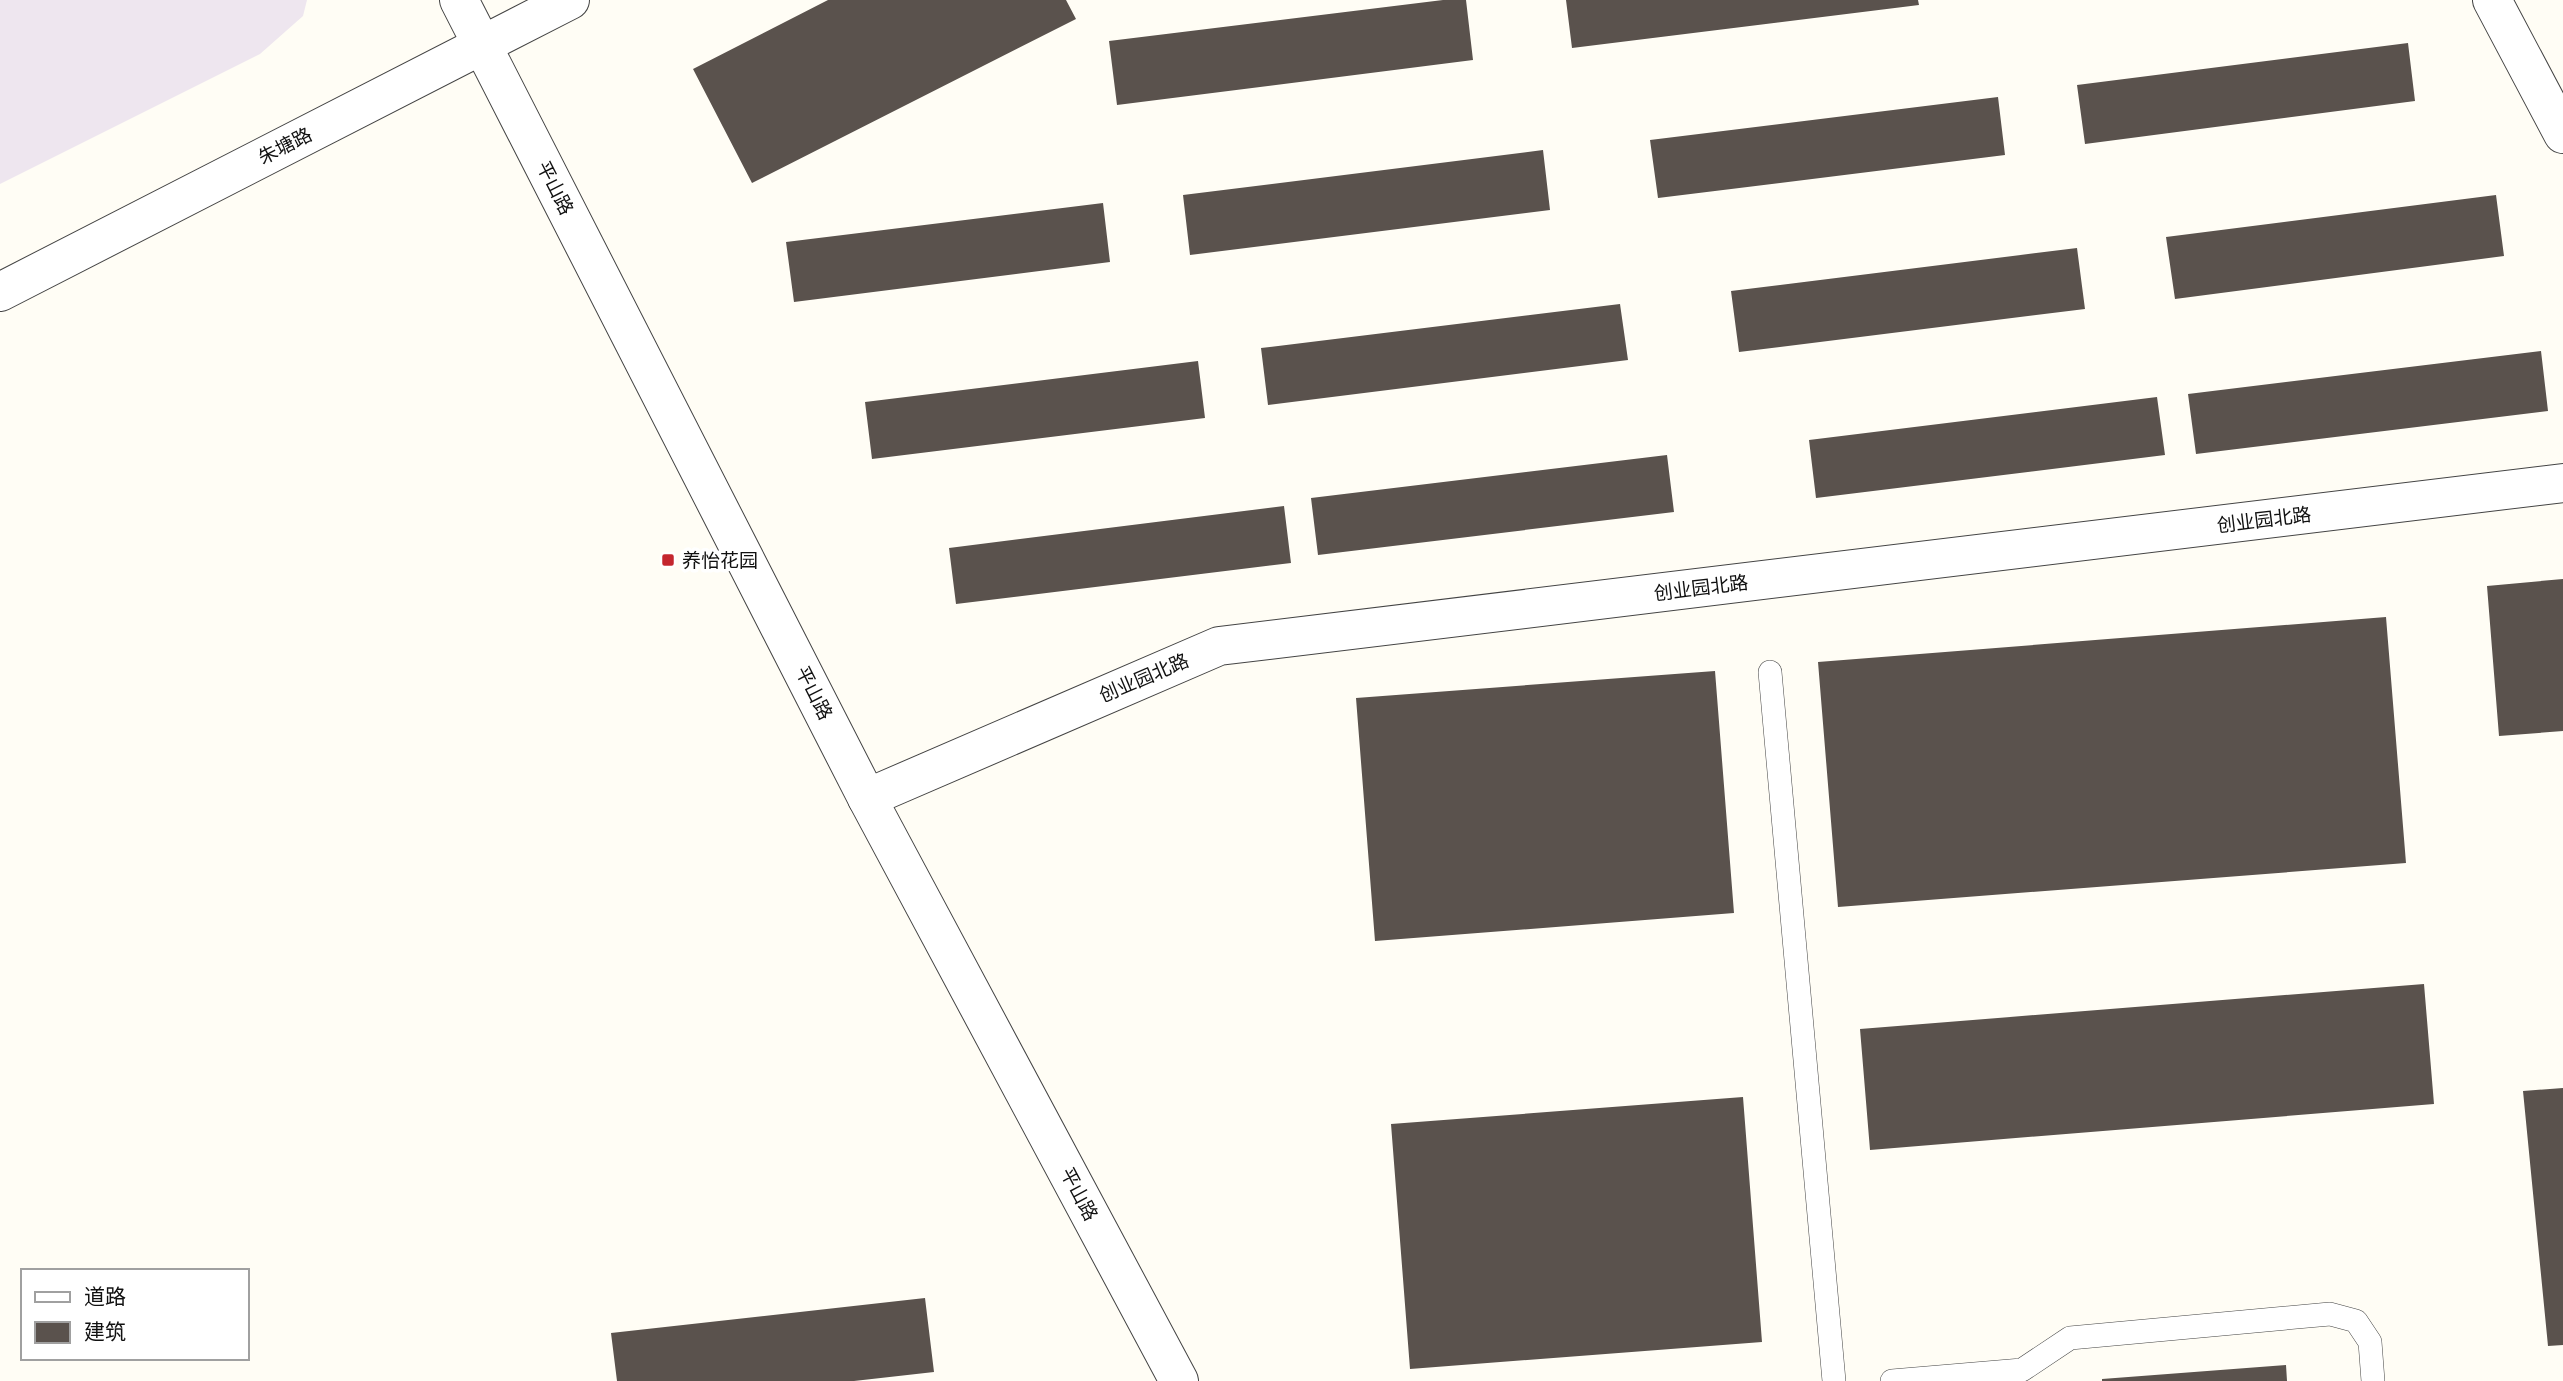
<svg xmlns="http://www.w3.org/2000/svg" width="2563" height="1381" viewBox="0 0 2563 1381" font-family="'Crimson Pro','Noto Sans SC',serif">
<rect width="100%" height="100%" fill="#fffdf5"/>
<path fill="#eee6ef" d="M0 0H307L303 16 260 54 0 184Z"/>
<path fill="#5a524d" d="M828 0H1066L1076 19 752 183 693 69Z
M1443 0H1466L1473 60 1117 105 1109 41Z
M1566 0H1918L1919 5 1572 48Z
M2408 43 2415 101 2085 144 2077 85Z
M1998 97 2005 155 1658 198 1650 140Z
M1543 150 1550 210 1190 255 1183 195Z
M2496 195 2504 256 2175 299 2166 237Z
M1103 203 1110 262 794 302 786 242Z
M2077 248 2085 309 1739 352 1731 291Z
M1620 304 1628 360 1268 405 1261 348Z
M2541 351 2548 411 2196 454 2188 394Z
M1198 361 1205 418 872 459 865 402Z
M2157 397 2165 455 1816 498 1809 440Z
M1667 455 1674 512 1318 555 1311 498Z
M1284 506 1291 563 956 604 949 548Z
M2563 579V731L2499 736 2487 586Z
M2386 617 2406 863 1838 907 1818 662Z
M1715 671 1734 913 1375 941 1356 698Z
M2424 984 2434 1104 1870 1150 1860 1029Z
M2563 1088V1345L2548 1346 2523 1091Z
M1743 1097 1762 1342 1410 1369 1391 1124Z
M925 1298 934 1372 854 1381H617L611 1333Z
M2286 1365 2287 1381H2102V1379Z"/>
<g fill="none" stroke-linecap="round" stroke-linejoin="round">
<g stroke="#444" stroke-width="24">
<path id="service" d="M1770 672 1834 1381
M1892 1381 2022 1370 2070 1338 2330 1314 2356 1321 2370 1342 2373 1381"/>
</g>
<g stroke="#444" stroke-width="40">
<path id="minor" d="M2492 0 2563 134
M867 798 1219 646 2563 483"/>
</g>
<g stroke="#444" stroke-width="40">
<path id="tertiary" d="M459 0 867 798 1179 1381
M0 292 570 0"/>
</g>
<use href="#service" stroke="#fff" stroke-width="23"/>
<use href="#minor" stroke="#fff" stroke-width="38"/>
<use href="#tertiary" stroke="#fff" stroke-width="38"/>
</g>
<rect fill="#c4262e" stroke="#fff" stroke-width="2.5" x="661" y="553" width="14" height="14" rx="3.5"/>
<g text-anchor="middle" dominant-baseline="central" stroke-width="7" stroke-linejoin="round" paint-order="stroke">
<g font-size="19" fill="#111" stroke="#fff">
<text transform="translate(285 146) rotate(-27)">朱塘路</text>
<text transform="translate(555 188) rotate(63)">平山路</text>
<text transform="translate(2264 520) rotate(-7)">创业园北路</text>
<text transform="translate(1701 588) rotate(-7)">创业园北路</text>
<text transform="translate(1144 678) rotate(-23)">创业园北路</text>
<text transform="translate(814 693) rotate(63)">平山路</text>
<text transform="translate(1079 1194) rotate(62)">平山路</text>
</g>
<g font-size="19" fill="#111" stroke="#fff" text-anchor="start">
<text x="682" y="560">养怡花园</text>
</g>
</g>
<rect x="21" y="1269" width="228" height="91" fill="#ffffff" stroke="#a0a0a0" stroke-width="2"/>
<rect x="35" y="1292" width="35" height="10" fill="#ffffff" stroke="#a0a0a0" stroke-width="2"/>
<text x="84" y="1304" font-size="21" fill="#111111">道路</text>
<rect x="35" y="1322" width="35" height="21" fill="#5a524d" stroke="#a0a0a0" stroke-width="2"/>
<text x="84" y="1339" font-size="21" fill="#111111">建筑</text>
</svg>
